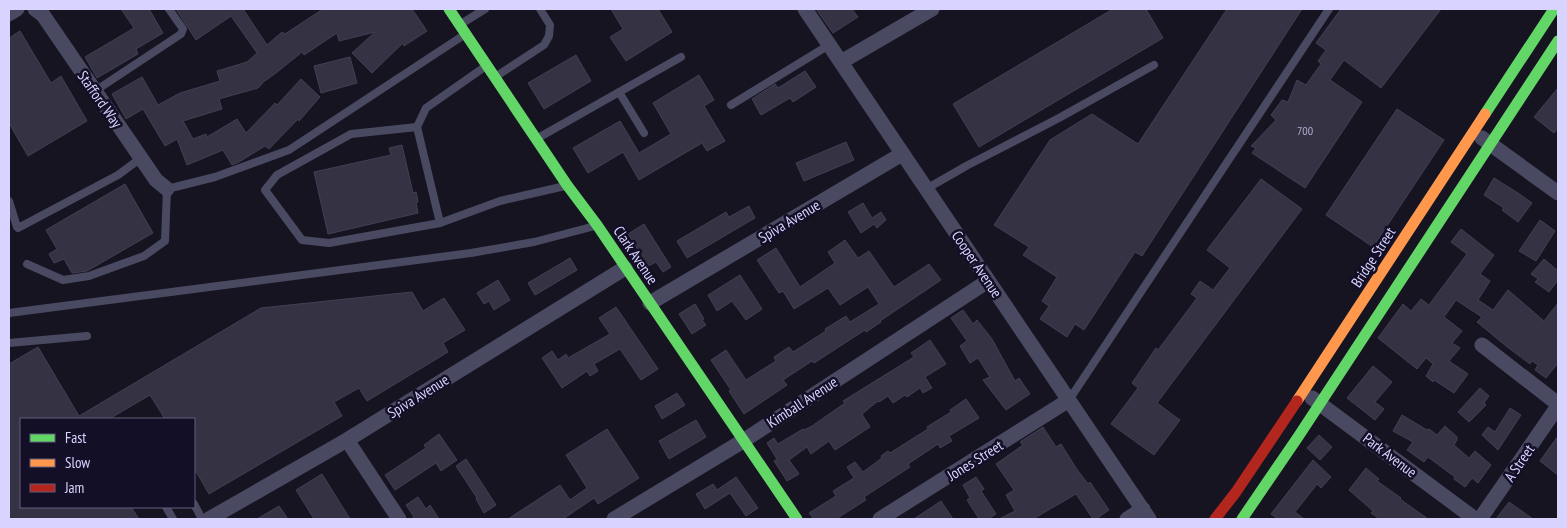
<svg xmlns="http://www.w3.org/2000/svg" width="1567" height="528" viewBox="0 0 1567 528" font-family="'PT Sans Narrow',sans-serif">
<rect width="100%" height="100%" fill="#161421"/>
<path fill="#343243" stroke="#433f54" d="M121 9H149L163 33 136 49 138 54 97 78 85 57 134 28Z
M176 9H243L267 45 282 32 285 34 323 9H412L427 31 404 46 403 43 372 73 352 53 375 32 339 41 337 33 304 55 302 52 276 73 262 83V84L258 88 219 99 222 109 183 121 193 139 206 134 207 137 237 119 246 133 275 103 277 105 301 79 320 97 299 121 298 119 269 149 265 146 239 162 232 165 223 150 187 165 177 139 165 146 143 109 126 119 112 94 142 77 158 105 180 93 220 81 217 71 247 62 257 53 231 16 196 40Z
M611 9H658L672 32 626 61 610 37 623 29Z
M816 9H852L858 17 833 33Z
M1113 9H1146L1163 38 979 147 953 104Z
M1227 9H1302L1142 256 1135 252 1084 330 1075 324 1067 337 1040 319 1049 306 1042 301 1057 277 1023 255 1029 247 994 225 1050 140 1092 114 1138 144Z
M1341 9H1441L1381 88 1344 60 1330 80 1362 102 1305 188 1252 153 1256 148 1251 146 1276 120 1271 115 1282 100 1288 102 1297 80 1306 85 1321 64 1318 61 1326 50 1316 43Z
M20 31 51 83 61 76 87 121 28 156 9 123V38Z
M576 55 591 81 544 109 528 83Z
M350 57 357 83 321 93 314 66Z
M805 71 816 87 793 102 790 98 761 115 752 99 775 84 778 88Z
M699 75 714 100 704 106 725 141 707 151 702 143 639 180 623 152 588 173 573 148 620 121 639 153 671 134 653 103Z
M1558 88V128L1554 133 1534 117Z
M1397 109 1444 140 1373 247 1326 215Z
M846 142 854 160 804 181 796 163Z
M402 145 413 193 416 192 418 202 416 203 418 213 328 234 314 172 391 155 389 148Z
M1494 178 1521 195 1532 203 1518 222 1502 210 1504 208 1484 195Z
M1261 179 1302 209 1157 403 1180 420 1154 455 1111 424 1138 388 1132 383 1156 348 1158 350 1197 298 1191 294 1200 281 1213 290 1230 268 1207 250Z
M125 184 153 233 87 271 72 273 64 259 54 263 49 254 57 249 46 230Z
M863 203 872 218 881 212 886 220 877 228 874 224 861 233 848 212Z
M749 206 755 218 687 258 677 241 726 212 729 217Z
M1540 220 1555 231 1536 261 1519 251Z
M644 224 671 267 663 272 656 262 648 266 628 234Z
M1461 229 1494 255 1480 274 1490 281 1478 300 1493 310 1508 290 1544 321 1558 303V363L1546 378 1535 370 1538 365 1532 361 1530 364 1506 346 1477 322 1482 317 1456 300 1444 317 1462 331 1452 343 1460 348 1449 361 1468 374 1454 393 1434 380 1433 382 1426 376 1433 364 1426 358 1417 369 1378 338 1403 304 1411 311 1421 299 1429 305 1467 254 1451 242Z
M845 240 858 258 869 251 894 287 929 264 941 280 880 321 881 322 866 332 865 330 814 363 812 361 783 380 787 385 744 414 729 391 731 390 711 360 726 350 746 380 776 361 774 357 789 347 793 352 826 331 825 329 846 316 850 322 879 304 868 287 840 305 828 288 794 309 783 291 779 293 757 260 776 248 800 287 835 263 828 252Z
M570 258 577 270 535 295 528 283Z
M1544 259 1558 271V280L1549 292 1535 282 1538 279 1531 274Z
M740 275 762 309 746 320 732 301 717 311 708 295Z
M498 280 510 300 494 310 489 301 484 304 477 293Z
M412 292 423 311 444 298 465 330 443 343 448 352 367 401 359 388 334 402 342 416 209 494 194 468V419H165L150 395 109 419H21V507H131L139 519H9V364L38 347 79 416 261 308Z
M695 304 704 319 702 320 706 325 692 334 679 314Z
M616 307 658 369 641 380 620 349 594 364 598 371 590 376 587 371 562 388 542 358 552 351 558 360 566 354 568 358 610 334 599 318Z
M963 310 973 324 977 320 992 339 1015 381 1019 378 1030 394 1006 410 983 380 990 377 978 358 970 363 960 346 967 341 951 318Z
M930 340 946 364 925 377 932 388 923 393 920 388 907 397 905 395 893 403 888 396 879 402 878 401 862 414 870 427 835 450 829 441 811 454 807 447 789 460 799 474 787 481 774 461 777 459 767 443 774 438 778 444 803 429 804 430 812 426 845 403 843 401 914 357 911 353Z
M1373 366 1392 382 1375 402 1384 409 1375 420 1347 398Z
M1480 388 1489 396 1484 403 1486 405 1469 422 1458 412Z
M677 393 685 405 662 419 655 406Z
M966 399 979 418 949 436 952 441 940 448 938 444 908 464 910 467 864 497 866 500 836 519H814L809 513 836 496 833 491 854 478 847 467 855 462 863 472 882 458 881 456 888 451 890 453 928 429 927 427 951 412 950 410Z
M1510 408 1521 415 1498 450 1482 435 1488 427 1495 432Z
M1402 415 1427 430 1429 429 1437 435 1445 426 1457 437V440L1454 445 1469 458 1475 451 1491 465 1478 483 1472 478 1465 487 1454 479 1455 477 1428 457 1424 462 1407 450 1413 442 1393 431Z
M696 420 706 437 669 459 659 441Z
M1043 427 1056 447 1061 444 1076 468 1088 484 1090 482 1109 510 1096 519H1093L1076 494 1033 519H999L1015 511 1006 495 1014 490 996 464 1023 445 1020 442Z
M607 429 639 478 598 504 594 498 563 519H508L560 485 570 500 587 488 566 455Z
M439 434 457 460 441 471 436 463 395 490 385 475 426 448 424 445Z
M1319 435 1332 447 1320 460 1307 448Z
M1558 436V475L1540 461Z
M466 459 496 505 484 513 476 499 477 498 456 466Z
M1313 460 1331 477 1321 488 1317 484 1295 512 1304 519H1278L1271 514Z
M1366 468 1379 479 1377 481 1401 498 1400 499 1428 519H1380L1371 513 1373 511 1349 490Z
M322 474 350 519H314L296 490Z
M736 477 758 508 746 516 730 493 705 509 696 494 713 484 717 490Z
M976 477 984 489 981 491 996 514 988 519H979L967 500 970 498 963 485Z
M418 497 426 509 430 505 439 519H411L414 517 406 505Z
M941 501 953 519H914Z
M1509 502 1533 519H1496Z
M279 506 288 519H257Z"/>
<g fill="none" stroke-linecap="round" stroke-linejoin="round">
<path stroke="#4a4962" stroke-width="8" d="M461 24 485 9
M495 77 544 45 549 36 550 25 540 9
M95 91 181 34 183 29 169 9
M619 92 644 133
M731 105 829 45
M417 127 351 134 277 175 265 190 302 240 329 243 440 223 500 201 565 186
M538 138 681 57
M926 189 968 165 1059 118 1154 65
M9 201 17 227 18 228 118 175 141 158
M440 223 417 127 426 108 486 66
M27 264 63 280 89 276 144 256 165 241 167 189 215 177 289 150 464 35
M9 313 471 253 534 242 595 226
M9 343 87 336
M1069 400 1329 9
M194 504 202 519
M166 507 173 519"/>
<path stroke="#4a4962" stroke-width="15" d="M35 9 43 15 156 180 167 189
M805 9 1149 519
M9 14 17 9
M841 62 932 9
M1482 138 1558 193
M650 303 902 154
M1482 345 1558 404
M1312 398 1475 519
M347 440 399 519
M209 519 347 440 625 268
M614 519 743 441 988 281
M880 519 1069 400
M1127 519 1143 509
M1480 519 1558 406"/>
<path stroke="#63d668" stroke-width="11" d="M449 9 567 185 597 225 797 519
M1485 114 1554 9
M1242 519 1298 437 1558 41"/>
<path stroke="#ff974d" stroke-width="11" d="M1297 401 1485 114"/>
<path stroke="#b3261e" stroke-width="11" d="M1215 519 1236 492 1297 401"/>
</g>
<g text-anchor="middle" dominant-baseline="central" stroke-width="5" stroke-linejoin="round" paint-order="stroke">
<g font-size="12" fill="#b0acd0">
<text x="1305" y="130">700</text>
</g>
<g font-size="15" fill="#d9d4ff" stroke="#130f26">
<text transform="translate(100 99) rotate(55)">Stafford Way</text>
<text transform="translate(789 221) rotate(-31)">Spiva Avenue</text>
<text transform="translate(636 255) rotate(56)">Clark Avenue</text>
<text transform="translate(1373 257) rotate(-57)">Bridge Street</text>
<text transform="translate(977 264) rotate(56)">Cooper Avenue</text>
<text transform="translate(418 396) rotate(-32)">Spiva Avenue</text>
<text transform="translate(802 402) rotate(-33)">Kimball Avenue</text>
<text transform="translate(1390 455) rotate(37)">Park Avenue</text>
<text transform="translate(975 460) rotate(-32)">Jones Street</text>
<text transform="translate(1519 463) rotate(-56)">A Street</text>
</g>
</g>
<rect width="1567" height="528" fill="none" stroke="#d9d4ff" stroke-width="20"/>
<rect x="20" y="418" width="175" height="90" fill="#130f26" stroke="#625e7d"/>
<rect x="30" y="434" width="25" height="8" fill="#63d668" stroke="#625e7d"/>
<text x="65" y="443" font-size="15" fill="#d9d4ff">Fast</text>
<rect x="30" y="459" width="25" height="8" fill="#ff974d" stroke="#625e7d"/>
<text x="65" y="468" font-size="15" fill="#d9d4ff">Slow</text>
<rect x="30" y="484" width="25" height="8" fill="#b3261e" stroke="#625e7d"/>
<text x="65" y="493" font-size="15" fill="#d9d4ff">Jam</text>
</svg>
